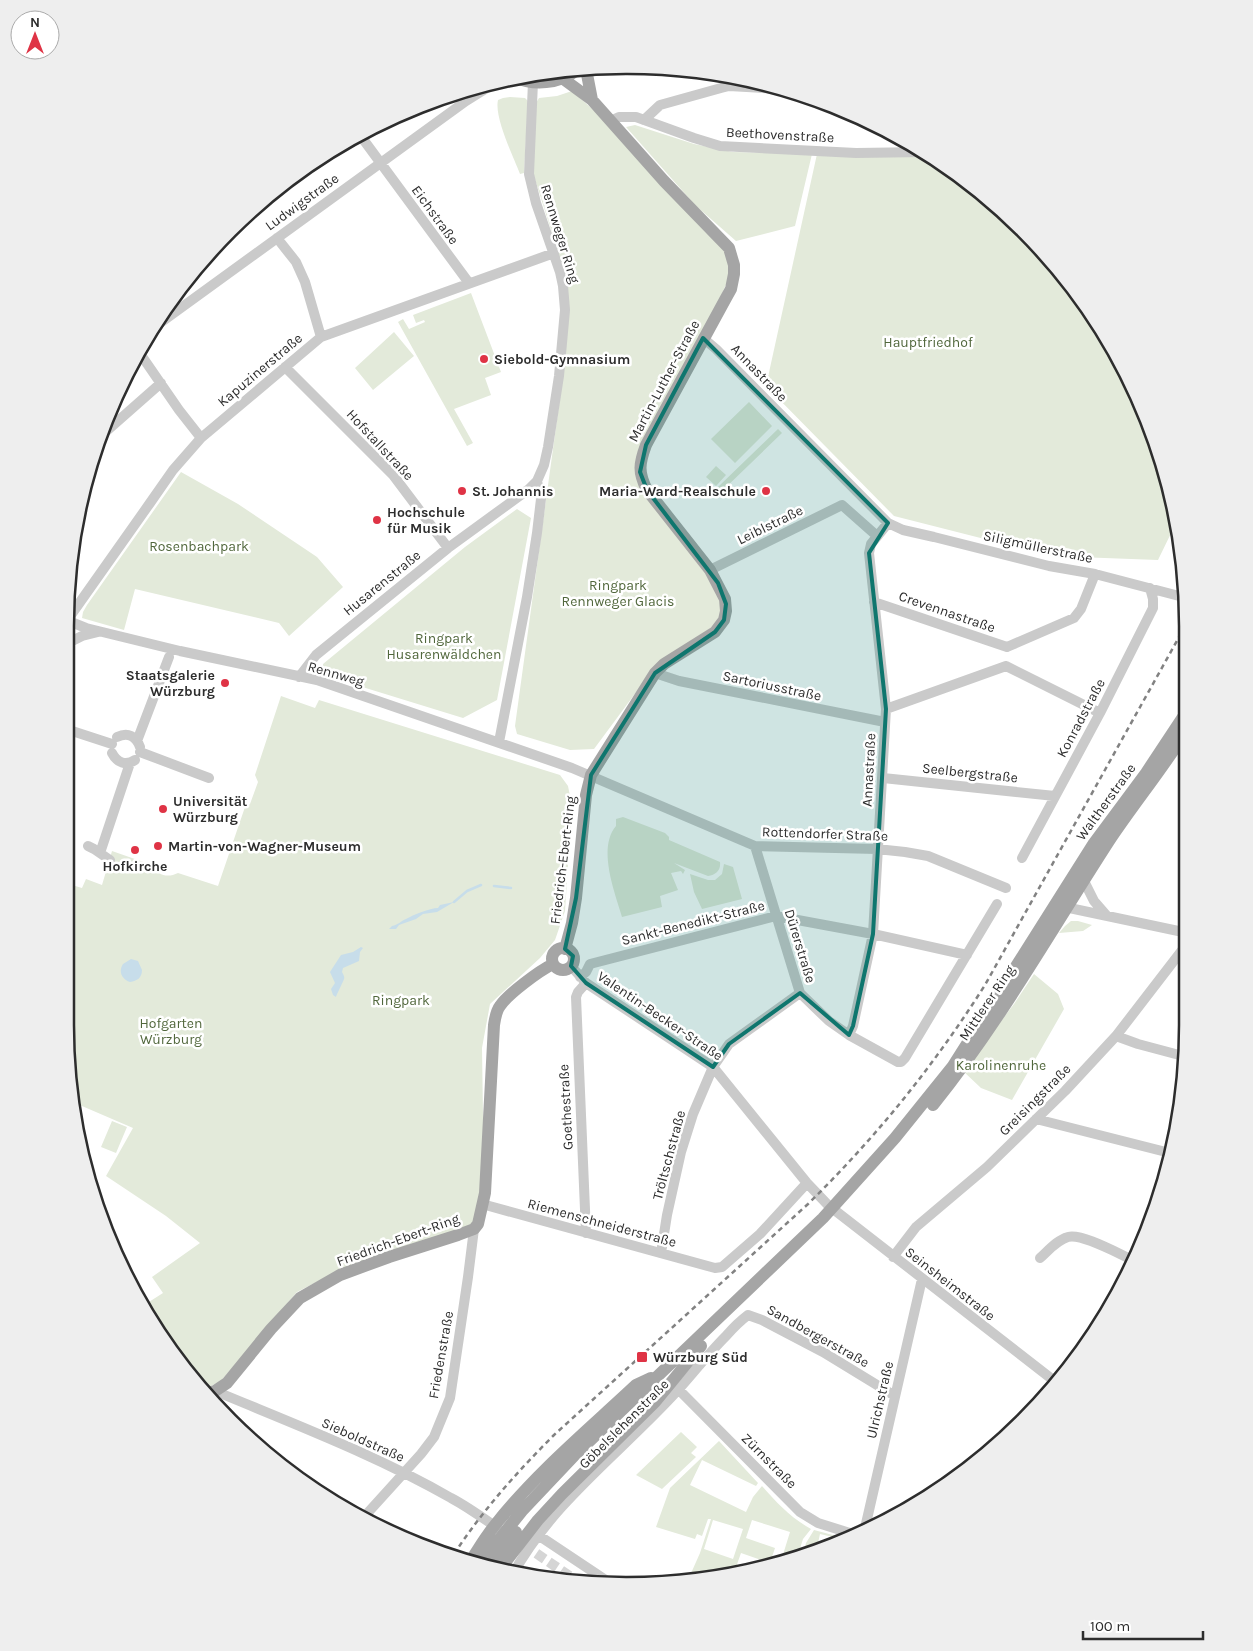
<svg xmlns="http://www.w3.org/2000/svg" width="1253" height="1651" viewBox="0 0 1253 1651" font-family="Karla,sans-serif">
<rect width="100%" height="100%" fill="#fff"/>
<path fill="#e3eada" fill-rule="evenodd" d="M572 91 598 114 721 246 730 261 729 278 640 472 694 553 724 603 722 620 654 668 594 749 570 750 517 734 515 726 563 376 564 271 533 173 536 103 539 98 557 96Z
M510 97 525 98 528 101 524 173 520 174C513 156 494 117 498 100L503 98Z
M635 125 694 144 733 152 812 154 795 226 736 241 695 205 626 127Z
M817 154 934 157 1023 229 1093 314 1158 446 1176 523 1158 560 1051 556 894 516 766 386Z
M471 293 501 372 485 378 491 395 454 409 473 443 467 446 398 322 403 319 409 329 425 322 424 320 416 323 413 315Z
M394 332 414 356 373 390 355 368Z
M749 402 772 426 735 463 711 439Z
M778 429 782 433 722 491 718 487Z
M716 466 726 475 716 486 706 477Z
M181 472 238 504 317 557 343 587 289 636 279 623 135 589 124 630 82 618 83 612 87 605Z
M517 509 531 518 497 700 463 718 330 677 323 666V664L465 547Z
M281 696 315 708 319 700 560 775 568 786 572 806 565 911 555 940 540 958 490 1004 482 1048 484 1180 478 1223 340 1270 297 1292 221 1381 211 1386 202 1389 181 1367 141 1307 163 1293 152 1277 200 1243 166 1216 106 1176 133 1128 75 1103 65 1024V883L82 888 86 879 102 885 112 851 152 865C158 876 168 878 178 873L218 886 245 807 250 804 258 782 255 775Z
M623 817 665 833 669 837V840L720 862C721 870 716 875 708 876L674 863 685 870 683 874 681 871 671 873 678 890 660 896 662 907 622 917C615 893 597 848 616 826V819Z
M724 864 733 867 742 899 702 909 694 892 690 874 708 880H715L722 874Z
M1071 921H1078L1092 925 1083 931 1059 933 1065 926Z
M1034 974 1058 994 1064 1009 1012 1100 981 1088 963 1071 1014 1004Z
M112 1121 127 1127 116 1153 101 1147Z
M681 1432 697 1447 691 1453 696 1457 662 1489 636 1475Z
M719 1441 758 1483 756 1486 702 1460 690 1485 746 1512 753 1497 762 1486C777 1503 791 1518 811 1529L803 1539 797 1558 781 1561 790 1532 752 1520 746 1538 775 1548 770 1563 741 1553 735 1570 688 1580 700 1553 711 1519H708L702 1536 697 1534 695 1539 656 1527 670 1488ZM713 1520 743 1529 733 1559 704 1549Z
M814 1530 844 1538 836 1542 837 1538 820 1534 816 1552 802 1557 806 1543Z"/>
<path fill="#c7ddea" d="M454 902 437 912 423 914 416 919 399 925 396 929H389L392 926C398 925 401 921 406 919 413 915 430 908 438 908L440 905Z
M361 947 363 948 360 952 359 961 343 968 342 972C343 974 345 977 344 979 344 980 337 994 336 997L333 995 331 989 335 983 330 972 341 955 353 952Z
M131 959 138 961 142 970C142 978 137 981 130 982 122 979 118 972 123 964Z"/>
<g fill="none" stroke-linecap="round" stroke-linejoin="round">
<path stroke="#c7ddea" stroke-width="2.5" d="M494 886 511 888
M454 902 467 891 481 885"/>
<path stroke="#d5d5d5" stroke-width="10" stroke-dasharray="10 5" stroke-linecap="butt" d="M524 1545 574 1579"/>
<path stroke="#cacaca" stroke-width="10" d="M644 120 660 105 721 88 729 86 779 89
M610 121 619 117H636L694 138 720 146 856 153 925 152
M360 135 469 283
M277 238 296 262 305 282 321 337
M156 326 466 101 498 81
M703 338 716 349 888 523 903 530 934 537 1049 566 1095 574 1183 597
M139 352 179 410 201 438
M285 367 393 475 448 548
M102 435 161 383
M710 570 842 505 877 536
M874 602 1007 647
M66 620 86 628 180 651 317 680 572 768 755 846 877 849 905 852 928 856 1006 888
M66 622 150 503 173 470 201 438 321 337 554 253
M66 644 82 636 98 632
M1007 647 1074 618 1081 609 1095 574
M1006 666 1100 713
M655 673 679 681 885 722
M299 677 316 655 448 548 529 489 537 481 544 465 548 447 559 376 565 310 563 286 560 272 536 203 529 174 533 82
M886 709 1006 666
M66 729 112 744
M117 737C128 732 136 736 140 747
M137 741 169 657
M499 742 527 597 537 533 541 499 537 481
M140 752 209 778
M112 753C117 763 126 766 135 760
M883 778 1055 796
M88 846 94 849 110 860
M755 846 800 993 829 1021 849 1035 898 1062H901L905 1058 997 904
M100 853 130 763
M1022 858 1100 713 1153 608V599L1150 588
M1084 881 1094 901 1107 916
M1060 906 1183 932
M571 966 586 983 713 1067 807 1183 828 1205 1057 1383
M580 977 586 972 590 964 776 916 873 934 967 955
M586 983 578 992 576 997 586 1233
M849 1035 853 1026 873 934 886 709 869 553 871 544 888 523
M1116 1036 1138 1044 1183 1056
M1036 1119 1170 1153
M482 1204 715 1268 722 1267 760 1234 807 1183
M661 1253 667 1215 681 1152 693 1114 713 1067 729 1044 800 993
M893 1257 916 1227 987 1167 1065 1091 1116 1036 1183 949
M1040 1258C1048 1251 1057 1240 1068 1237 1082 1233 1119 1254 1133 1260
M678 1389 800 1512 818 1523 853 1534
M215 1391C294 1424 376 1455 451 1498 468 1507 483 1518 499 1529
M363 1518 421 1454 434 1437 450 1398 468 1277 474 1229
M865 1528 922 1279
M538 1535 607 1581
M513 1574C553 1501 623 1451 678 1390 694 1372 709 1353 726 1336 733 1328 740 1321 748 1315L762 1320 823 1352 895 1396
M539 1577 540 1575 543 1577"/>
<path stroke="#a5a5a5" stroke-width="12" d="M586 69 592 100
M514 77C534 86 559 84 577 70
M562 78 592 100 664 181 729 248 734 265V274L731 289 726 298 646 445C639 464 638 472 647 490L710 570 725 599 726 611 724 620 715 632 664 664 655 673 591 775 586 795 576 898 572 923 565 949
M552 959a11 11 0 1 1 22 0a11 11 0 1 1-22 0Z
M933 1105C999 1023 1052 929 1109 841 1133 805 1160 772 1183 736
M206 1393 215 1391 227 1383 271 1329 300 1298 340 1275 389 1257 458 1235 474 1229 478 1224 485 1193 494 1025C495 1019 496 1011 500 1006 508 994 539 971 553 964
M471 1560C479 1548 486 1536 495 1525 536 1473 588 1430 636 1385L651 1378
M482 1563 497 1542 522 1511 574 1456 823 1218 895 1138 953 1066 1094 843 1146 773 1183 717
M492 1564 516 1532
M500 1569 538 1520 562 1494 655 1402 701 1346"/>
<path stroke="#828282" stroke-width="2.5" stroke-dasharray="5 4" stroke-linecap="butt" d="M454 1554C483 1510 517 1472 554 1435L808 1204C877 1136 933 1067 985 985L1183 630"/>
</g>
<path fill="#0f766e" fill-opacity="0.2" stroke="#0f766e" stroke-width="4" stroke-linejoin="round" d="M703 338 888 523 869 553 886 709 873 934 853 1026 849 1035 800 993 729 1044 713 1067 586 983 571 966 573 956 565 949 576 898 591 775 655 673 715 632 724 620 726 604 718 583 647 490 640 472 646 445Z"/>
<g fill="#df3345" stroke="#fff" stroke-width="2">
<circle cx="484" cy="359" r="5"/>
<circle cx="462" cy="491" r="5"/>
<circle cx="766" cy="491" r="5"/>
<circle cx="377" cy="520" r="5"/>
<circle cx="225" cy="683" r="5"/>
<circle cx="163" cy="809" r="5"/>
<circle cx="158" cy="846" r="5"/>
<circle cx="135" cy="850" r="5"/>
<rect x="636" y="1351" width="12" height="12" rx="2.5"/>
</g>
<g text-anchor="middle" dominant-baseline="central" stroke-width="5" stroke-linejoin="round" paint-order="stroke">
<g font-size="14" fill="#2d2d2d" stroke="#fff">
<text transform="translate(780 135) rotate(3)">Beethovenstraße</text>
<text transform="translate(302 202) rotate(-36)">Ludwigstraße</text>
<text transform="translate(435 215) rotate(54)">Eichstraße</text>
<text transform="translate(560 234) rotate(73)">Rennweger Ring</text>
<text transform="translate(260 370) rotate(-40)">Kapuzinerstraße</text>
<text transform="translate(759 373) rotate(46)">Annastraße</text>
<text transform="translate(664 381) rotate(-62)">Martin-Luther-Straße</text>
<text transform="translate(380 445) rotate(47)">Hofstallstraße</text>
<text transform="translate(770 525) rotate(-26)">Leiblstraße</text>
<text transform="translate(1038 547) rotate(12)">Siligmüllerstraße</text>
<text transform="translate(382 583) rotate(-39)">Husarenstraße</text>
<text transform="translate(947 612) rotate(19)">Crevennastraße</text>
<text transform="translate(336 674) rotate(16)">Rennweg</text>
<text transform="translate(772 686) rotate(12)">Sartoriusstraße</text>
<text transform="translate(1081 718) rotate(-62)">Konradstraße</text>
<text transform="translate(869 770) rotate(-87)">Annastraße</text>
<text transform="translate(970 773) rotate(6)">Seelbergstraße</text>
<text transform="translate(1106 802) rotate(-54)">Waltherstraße</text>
<text transform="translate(825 834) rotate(2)">Rottendorfer Straße</text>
<text transform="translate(563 860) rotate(-83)">Friedrich-Ebert-Ring</text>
<text transform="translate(693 923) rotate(-14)">Sankt-Benedikt-Straße</text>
<text transform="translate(800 946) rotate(73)">Dürerstraße</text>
<text transform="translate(987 1003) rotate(-56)">Mittlerer Ring</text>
<text transform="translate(660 1016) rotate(34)">Valentin-Becker-Straße</text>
<text transform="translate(1035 1100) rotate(-45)">Greisingstraße</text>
<text transform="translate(566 1107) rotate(-93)">Goethestraße</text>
<text transform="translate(669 1155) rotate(-75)">Tröltschstraße</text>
<text transform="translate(602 1223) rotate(15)">Riemenschneiderstraße</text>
<text transform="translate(398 1240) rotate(-20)">Friedrich-Ebert-Ring</text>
<text transform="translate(950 1284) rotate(38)">Seinsheimstraße</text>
<text transform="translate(818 1336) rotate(29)">Sandbergerstraße</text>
<text transform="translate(441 1355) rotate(-80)">Friedenstraße</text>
<text transform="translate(880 1400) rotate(-77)">Ulrichstraße</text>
<text transform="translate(624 1424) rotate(-45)">Göbelslehenstraße</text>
<text transform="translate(363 1440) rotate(24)">Sieboldstraße</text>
<text transform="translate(769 1461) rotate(45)">Zürnstraße</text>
</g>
<g font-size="14" fill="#51673c" stroke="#fff">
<text x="928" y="342">Hauptfriedhof</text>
<text x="199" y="546">Rosenbachpark</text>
<text x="618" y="585">Ringpark<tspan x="618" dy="16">Rennweger Glacis</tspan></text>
<text x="444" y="638">Ringpark<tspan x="444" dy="16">Husarenwäldchen</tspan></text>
<text x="401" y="1000">Ringpark</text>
<text x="171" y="1023">Hofgarten<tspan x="171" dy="16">Würzburg</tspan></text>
<text x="1001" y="1065">Karolinenruhe</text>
</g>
<g font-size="14" font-weight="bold" fill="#2d2d2d" stroke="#fff" text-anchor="start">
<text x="494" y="359">Siebold-Gymnasium</text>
<text x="472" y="491">St. Johannis</text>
<text x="756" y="491" text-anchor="end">Maria-Ward-Realschule</text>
<text x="387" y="512">Hochschule<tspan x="387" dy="16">für Musik</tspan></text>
<text x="215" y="675" text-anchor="end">Staatsgalerie<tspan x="215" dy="16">Würzburg</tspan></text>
<text x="173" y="801">Universität<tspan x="173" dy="16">Würzburg</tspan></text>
<text x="168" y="846">Martin-von-Wagner-Museum</text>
<text x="135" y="866" text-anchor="middle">Hofkirche</text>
<text x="653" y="1357">Würzburg Süd</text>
</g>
</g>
<path d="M0 0H1253V1651H0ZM626 74H627A552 552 0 0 1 1179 626V1025A552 552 0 0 1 627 1577H626A552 552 0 0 1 74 1025V626A552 552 0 0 1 626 74Z" fill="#eee" fill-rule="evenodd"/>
<path fill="none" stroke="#2d2d2d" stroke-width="2.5" d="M626 74H627A552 552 0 0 1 1179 626V1025A552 552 0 0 1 627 1577H626A552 552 0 0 1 74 1025V626A552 552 0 0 1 626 74Z"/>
<g transform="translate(35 35)"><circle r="24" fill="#ffffff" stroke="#ababab"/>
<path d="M0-4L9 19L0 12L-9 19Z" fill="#df3345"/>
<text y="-8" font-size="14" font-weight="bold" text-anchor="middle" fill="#2d2d2d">N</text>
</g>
<path d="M1083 1631v8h120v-8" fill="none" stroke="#2d2d2d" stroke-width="2.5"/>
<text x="1090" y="1631" font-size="15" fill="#2d2d2d" stroke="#ffffff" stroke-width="4" paint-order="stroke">100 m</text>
</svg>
